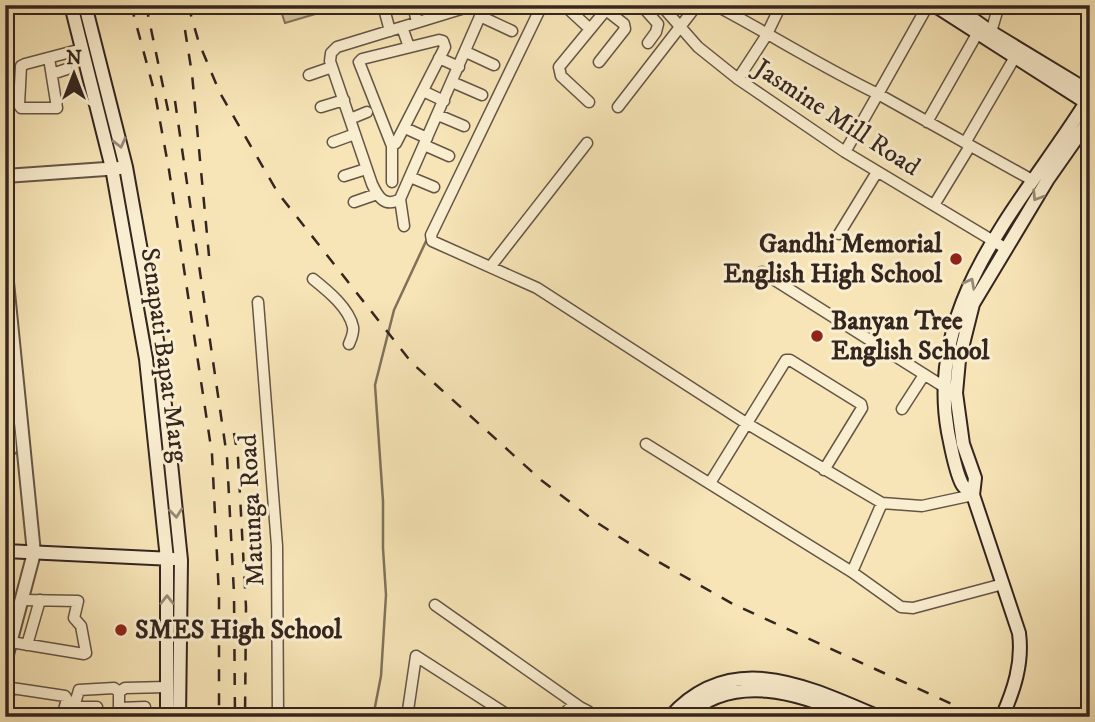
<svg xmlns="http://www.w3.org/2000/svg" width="1095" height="722" viewBox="0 0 1095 722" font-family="'IM FELL DW Pica',serif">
<rect width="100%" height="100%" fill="#f7e5b7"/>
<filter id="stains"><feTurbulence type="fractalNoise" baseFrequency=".00286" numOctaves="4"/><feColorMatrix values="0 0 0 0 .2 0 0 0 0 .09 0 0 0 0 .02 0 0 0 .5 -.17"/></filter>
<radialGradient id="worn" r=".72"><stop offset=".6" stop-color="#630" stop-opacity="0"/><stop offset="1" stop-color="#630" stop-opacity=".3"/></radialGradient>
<path fill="#d6c49d" stroke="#85745e" stroke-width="2" d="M279 5H346L285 23Z"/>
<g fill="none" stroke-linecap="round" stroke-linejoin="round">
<path stroke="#81715b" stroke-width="2.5" d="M373 717 381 676 386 595 383 548V501L375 385 394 310 427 239"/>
<g stroke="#655545" stroke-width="13">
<path id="minor" d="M383 5 390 31
M413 5 417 22
M474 5 337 47 331 53 330 61 372 184C378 197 385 208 400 199L485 5
M542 5 431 235 432 241 537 288 746 423 882 503 922 506 973 495
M564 5 590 29
M641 5 658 24 656 32 648 43
M661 5 698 47 738 79 845 152 1005 248
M715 5C770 34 822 67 878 94L928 5
M482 17 512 31
M402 27 409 47
M991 32 999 5
M439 40 443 41 445 47 396 143 392 146 359 62 362 59Z
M466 52 494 65
M49 58 57 108H21L19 105 21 66 25 64 82 49
M439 58 459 67
M599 62 625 29 624 24 606 10
M52 74 67 69
M309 75 332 67
M738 79 766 36 781 5
M452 82 482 95
M423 91 444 101
M589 102 561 76 559 67 610 5
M321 107 344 100
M618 107 697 5
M438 115 464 126
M350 119 367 112
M927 122 977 34
M405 128 427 138
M333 142 355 134
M965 143 1015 57
M424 145 449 156
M845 152 878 94 1032 180
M344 176 366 169
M410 177 434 187
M392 182V146
M400 199 404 226
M354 202 377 194
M934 205 970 146
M839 234 877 172
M491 266 587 143
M762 272 949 390
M313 279C328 291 349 308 353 327 354 333 351 339 349 344
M258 302 277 546 278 717
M902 409 924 375
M10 432 11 450
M646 444 852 572 901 607 913 608 1003 584
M710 483 786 360H790L861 404 862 408 824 470
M852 572 882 503
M435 605 580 707
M11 642 84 654 86 653 81 626 74 618 78 601 22 600
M27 645 40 600
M5 687 65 696 67 699 62 717
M119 692 125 688 167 687
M73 707H97
M119 708 145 707
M5 711 10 687
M5 714 22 717
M71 717 79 690 114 688 119 692V717
M407 717 416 656 511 717
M562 717C574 699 582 708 597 717"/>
</g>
<g stroke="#655545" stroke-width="16">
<path id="tertiary" d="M5 176 120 168
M5 262 34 553 5 662"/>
</g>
<g stroke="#34251f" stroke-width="16">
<path id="secondary" d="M71 5 112 168 146 359 167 559V717
M85 5 126 167 160 357 181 560 179 717
M934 5 1090 105
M953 5 991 32 1090 92
M1090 96C1026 200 924 299 948 432 951 446 955 471 962 484 964 488 970 492 973 495L975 478 963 444 956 393 959 360 973 304 1048 179 1090 119
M973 495 1019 633C1023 663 1014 690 1002 717
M5 551 173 559
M670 717C732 648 808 687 879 717
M685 717C733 672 799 692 852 717"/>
</g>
<use href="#minor" stroke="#faeed0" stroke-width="10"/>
<use href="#tertiary" stroke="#faeed0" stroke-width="12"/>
<use href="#secondary" stroke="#faeed0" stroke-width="12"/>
<path stroke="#34251f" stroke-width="2.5" stroke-dasharray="12 12" stroke-linecap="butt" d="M131 5 155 94 169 170 212 454 219 596V717
M146 5 169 115
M188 5 199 43 220 93 278 193 412 363 541 480 596 522 657 561 733 604 980 717
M185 30 192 74 209 256
M175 101 227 457 234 594 235 717
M234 433 238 458 246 607 245 717"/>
</g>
<defs><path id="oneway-chevron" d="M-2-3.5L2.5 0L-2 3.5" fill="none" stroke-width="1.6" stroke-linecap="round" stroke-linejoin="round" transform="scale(1.75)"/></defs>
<g stroke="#978a78">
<use href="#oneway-chevron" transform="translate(120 143) rotate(76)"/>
<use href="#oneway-chevron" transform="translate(1037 196) rotate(122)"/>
<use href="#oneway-chevron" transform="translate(970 283) rotate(-62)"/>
<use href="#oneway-chevron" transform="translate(176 513) rotate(84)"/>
<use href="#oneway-chevron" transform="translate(167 600) rotate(-90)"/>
</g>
<g fill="#8f2418" stroke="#faeed0" stroke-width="2.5">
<circle cx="956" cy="259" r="7"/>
<circle cx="817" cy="336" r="7"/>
<circle cx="121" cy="630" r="7"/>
</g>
<g text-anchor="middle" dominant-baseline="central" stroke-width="6" stroke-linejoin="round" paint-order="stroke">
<g font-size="26" fill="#34251f" stroke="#faeed0">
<text transform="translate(837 118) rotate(33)">Jasmine Mill Road</text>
<text transform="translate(164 355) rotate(82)">Senapati Bapat Marg</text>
<text transform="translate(252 510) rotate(-93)">Matunga Road</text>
</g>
<g font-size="26" font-weight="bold" fill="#34251f" stroke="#faeed0" text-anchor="start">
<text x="942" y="244" text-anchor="end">Gandhi Memorial<tspan x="942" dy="30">English High School</tspan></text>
<text x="831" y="321">Banyan Tree<tspan x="831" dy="30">English School</tspan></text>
<text x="135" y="630">SMES High School</text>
</g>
</g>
<rect width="1095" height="722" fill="none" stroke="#f7e5b7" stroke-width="28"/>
<rect x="7" y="7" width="1081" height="708" fill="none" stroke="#34251f" stroke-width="3.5"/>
<rect x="14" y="14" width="1067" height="694" fill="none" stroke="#34251f" stroke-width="2"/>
<g transform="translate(74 74)" stroke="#faeed0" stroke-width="5" paint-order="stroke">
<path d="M0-5L12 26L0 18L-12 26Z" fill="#34251f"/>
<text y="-10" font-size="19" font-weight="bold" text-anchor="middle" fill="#34251f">N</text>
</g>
<rect width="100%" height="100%" filter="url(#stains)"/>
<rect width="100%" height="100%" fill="url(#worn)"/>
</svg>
